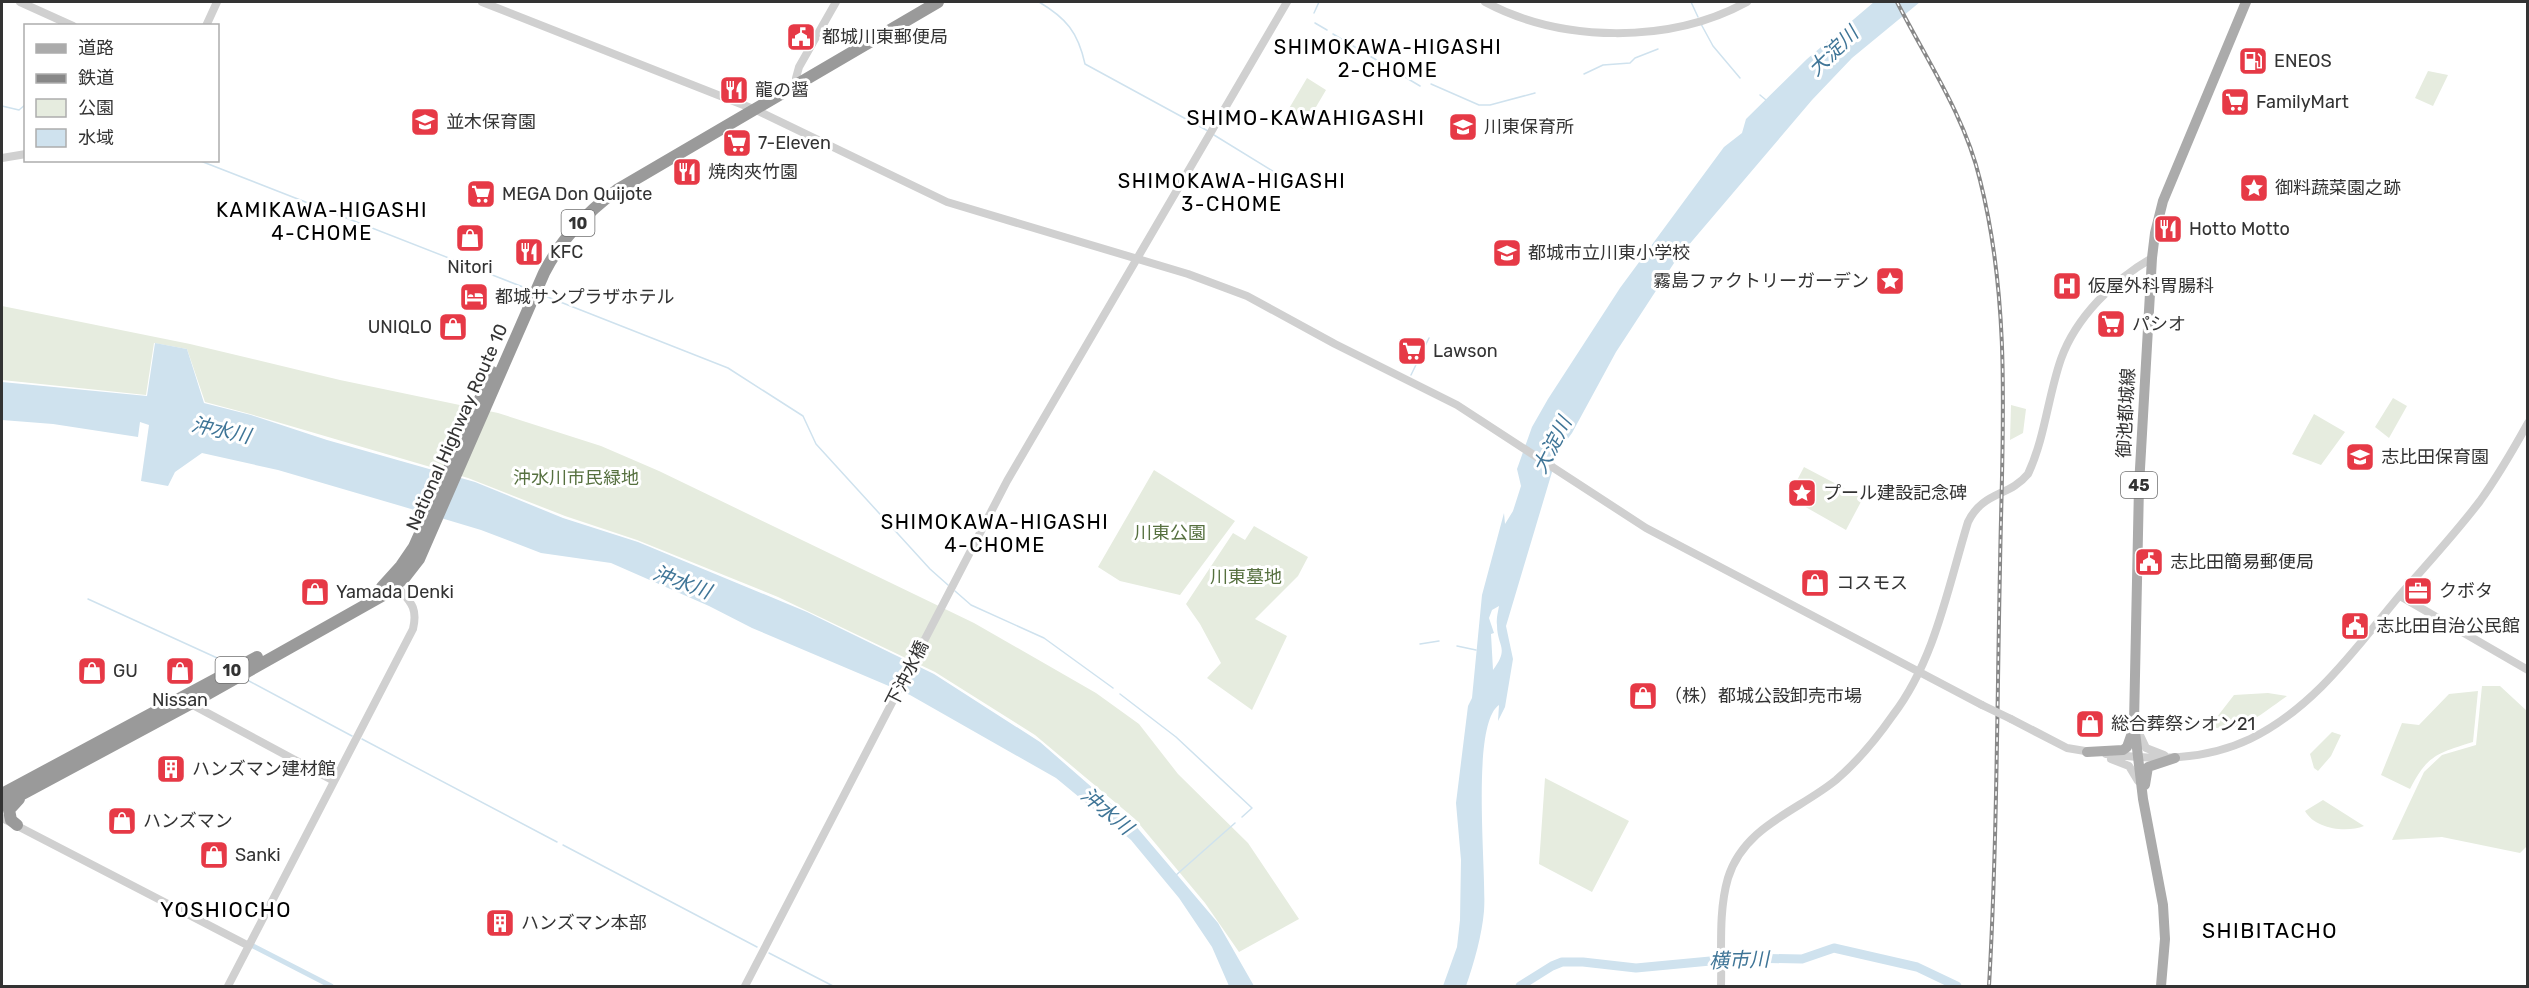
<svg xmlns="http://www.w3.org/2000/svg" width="2529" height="988" viewBox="0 0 2529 988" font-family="Rubik,'Noto Sans JP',sans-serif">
<rect width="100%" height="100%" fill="#fff"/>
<path fill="#e6ecdf" d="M2428 71 2448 75 2433 106 2415 98Z
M1307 78 1326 90 1303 129 1284 117Z
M2 306 190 344 340 380 498 413 601 446 659 471 974 623 1096 693 1139 724 1178 774 1248 843 1299 919 1239 952 1205 903 1135 819 1035 735 935 672 778 597 637 540 565 516 468 478 250 414 205 402 187 349 154 343 146 395 2 380Z
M2393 398 2407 406 2389 438 2375 427Z
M2011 405 2026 409 2023 433 2010 440Z
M2314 414 2345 432 2321 465 2292 454Z
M1804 467 1863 498 1846 530 1795 501 1793 488Z
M1154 470 1235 521 1180 595 1120 581 1098 567Z
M1254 526 1308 557 1298 576 1255 619 1287 636 1252 710 1207 678 1221 663 1200 624 1186 604 1233 533 1245 540Z
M2482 686H2500L2527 711V846L2520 853 2442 837 2392 840 2424 772 2442 755 2476 745Z
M2478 691 2473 742C2438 753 2427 755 2410 789L2381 775 2402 723 2419 725 2449 694Z
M2268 693 2287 696C2265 711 2238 737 2210 726L2234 695Z
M2332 732 2341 735 2331 756 2318 771 2314 768 2310 754Z
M1545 778 1629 821 1592 892 1539 864Z
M2323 800 2364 826C2346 833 2315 829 2305 811Z"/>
<path fill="#cfe2ee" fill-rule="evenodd" d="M1874 2H1920L1852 58 1812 100 1676 260 1616 352 1572 433 1558 452 1506 626 1513 659 1505 707 1498 721 1499 705C1470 725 1487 873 1484 911 1482 935 1474 963 1466 986H1443L1457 947 1460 920 1461 860 1456 803 1468 706 1472 698 1482 595 1504 513 1505 524 1513 511 1521 486 1517 469 1532 427 1548 399 1620 288 1724 147 1742 133 1746 119 1807 59ZM1499 606C1498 612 1496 619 1497 625 1497 647 1510 647 1493 670L1491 634 1494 633 1489 618 1492 610Z
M155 343 187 349 204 403 251 415 327 440 475 482 563 518 638 542 807 612 934 674 1040 742 1134 824 1218 923 1254 986H1229L1212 947 1179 898 1131 840 1056 778 910 695 752 628 709 606 611 563 541 553 481 530 401 506 278 470 202 453 175 472 168 486 141 481 149 425 140 422 138 437 53 424 2 420V382L147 396Z"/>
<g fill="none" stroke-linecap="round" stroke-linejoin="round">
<path stroke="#cfe2ee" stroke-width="1.5" d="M1039 2C1066 18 1078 32 1085 64L1208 131
M1691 2 1698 17
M1314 13 1319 2
M1315 23 1327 30
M1701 24 1713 46 1740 78
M1333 34 1420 86
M1584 74 1603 65 1630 63 1635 58 1658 49
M1431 84 1479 105H1490L1535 93
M1760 95 1766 100
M2 106 19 110 26 104
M1214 135 1297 186
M198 160 523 287
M540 294 728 368 803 416 816 444 930 569 948 585
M1411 375 1429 338
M955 591 971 605 1044 638 1113 688
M88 599 226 662
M1420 644 1439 641
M1457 646 1476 650
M249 681 352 736
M1120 694 1176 737 1252 808 1242 817
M362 739 557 842
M563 845 757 947
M1175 876 1235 823
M769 953 833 986"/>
<path stroke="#cfe2ee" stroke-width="5" d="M253 946 331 986"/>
<path stroke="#cfe2ee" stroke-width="9" d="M1520 986 1552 966 1562 962H1583L1636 968 1742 958 1802 959 1834 948 1917 967 1957 986"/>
<path stroke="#d0d0d0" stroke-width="8" d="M20 2 73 26
M482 2 756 110 947 202 1188 274 1247 296 1335 344 1457 405 1646 528 1982 705
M1485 2C1562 43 1670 44 1747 2
M206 26 217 2
M800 84 796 78 799 67 836 2
M2 158 26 154
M2400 596 2528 670
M189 703 334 781
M2011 719 2067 748 2091 752
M2138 731 2146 748 2164 755
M2106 754C2156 760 2204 761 2250 739 2314 708 2355 649 2400 595 2427 564 2455 534 2480 501 2498 476 2513 450 2528 423
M2111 759 2129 766 2138 781
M2 818 249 946
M228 986 413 629C419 604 407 600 393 581
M745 986 1007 481 1287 2
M1721 986C1722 952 1718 912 1728 878 1744 826 1798 811 1836 780 1858 761 1877 738 1893 715 1935 660 1948 587 1968 522 1983 491 2009 497 2028 474 2045 438 2048 396 2061 359 2076 317 2114 280 2152 258"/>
<path stroke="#ababab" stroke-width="10" d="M2087 752 2123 750 2127 747 2132 733
M2145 785 2148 767 2175 758
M2161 986 2165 939 2163 905 2143 799 2134 723 2139 486 2152 258 2155 233 2163 201 2246 2"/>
<path stroke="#9a9a9a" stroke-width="12" d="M382 587 401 566 414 547 492 372
M2 794 257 657
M2 805 190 704 387 593 405 577 419 559 544 273C562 238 586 213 617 190L938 2
M17 825 11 820 9 810 19 799"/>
<g stroke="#888" stroke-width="4">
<path id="rail" d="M1897 2C1926 59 1965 116 1980 180 2012 307 2002 437 2000 567 1997 707 1997 847 1989 986"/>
</g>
<use href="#rail" stroke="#fff" stroke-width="1.5" stroke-dasharray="4.5" stroke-linecap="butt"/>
<path stroke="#d0d0d0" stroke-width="8" d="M1982 705 2011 719"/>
</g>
<defs>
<g id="civic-square" transform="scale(1.5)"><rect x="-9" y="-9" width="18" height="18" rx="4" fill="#e63946" stroke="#fff"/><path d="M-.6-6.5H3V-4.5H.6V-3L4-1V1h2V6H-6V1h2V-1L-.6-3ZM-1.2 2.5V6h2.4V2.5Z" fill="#fff"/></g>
<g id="fuel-square" transform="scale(1.5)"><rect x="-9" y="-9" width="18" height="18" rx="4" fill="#e63946" stroke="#fff"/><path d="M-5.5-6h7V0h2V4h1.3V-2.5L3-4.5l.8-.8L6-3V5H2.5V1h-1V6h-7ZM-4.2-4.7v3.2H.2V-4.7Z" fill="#fff"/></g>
<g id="restaurant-square" transform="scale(1.5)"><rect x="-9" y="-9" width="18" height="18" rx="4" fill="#e63946" stroke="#fff"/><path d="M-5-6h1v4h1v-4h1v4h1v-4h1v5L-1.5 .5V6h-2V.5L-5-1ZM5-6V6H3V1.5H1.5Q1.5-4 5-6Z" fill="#fff"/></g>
<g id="supermarket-square" transform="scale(1.5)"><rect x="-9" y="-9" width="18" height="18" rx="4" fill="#e63946" stroke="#fff"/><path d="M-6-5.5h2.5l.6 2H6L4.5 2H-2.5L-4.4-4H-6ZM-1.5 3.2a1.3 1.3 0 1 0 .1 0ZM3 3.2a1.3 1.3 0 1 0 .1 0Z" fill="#fff"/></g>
<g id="school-square" transform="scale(1.5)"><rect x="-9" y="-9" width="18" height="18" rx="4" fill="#e63946" stroke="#fff"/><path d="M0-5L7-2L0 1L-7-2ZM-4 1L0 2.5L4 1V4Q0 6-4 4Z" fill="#fff"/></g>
<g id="sight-square" transform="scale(1.5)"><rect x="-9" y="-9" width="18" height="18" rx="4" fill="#e63946" stroke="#fff"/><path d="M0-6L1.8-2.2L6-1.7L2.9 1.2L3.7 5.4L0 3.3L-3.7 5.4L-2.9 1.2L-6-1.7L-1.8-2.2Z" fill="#fff"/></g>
<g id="shop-square" transform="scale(1.5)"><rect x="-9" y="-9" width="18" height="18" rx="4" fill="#e63946" stroke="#fff"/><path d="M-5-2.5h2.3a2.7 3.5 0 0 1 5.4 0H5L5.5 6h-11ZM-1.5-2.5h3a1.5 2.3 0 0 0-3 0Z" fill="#fff"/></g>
<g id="hospital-square" transform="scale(1.5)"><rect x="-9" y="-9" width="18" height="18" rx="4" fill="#e63946" stroke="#fff"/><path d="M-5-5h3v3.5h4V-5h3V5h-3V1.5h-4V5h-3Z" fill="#fff"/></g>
<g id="hotel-square" transform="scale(1.5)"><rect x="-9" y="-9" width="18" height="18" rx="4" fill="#e63946" stroke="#fff"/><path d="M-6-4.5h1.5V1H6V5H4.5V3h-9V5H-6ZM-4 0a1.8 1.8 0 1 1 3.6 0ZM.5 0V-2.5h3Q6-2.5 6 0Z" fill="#fff"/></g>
<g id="office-square" transform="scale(1.5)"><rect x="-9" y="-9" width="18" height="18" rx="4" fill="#e63946" stroke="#fff"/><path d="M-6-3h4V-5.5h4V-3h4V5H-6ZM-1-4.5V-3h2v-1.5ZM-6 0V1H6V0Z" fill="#fff"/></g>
<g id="building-square" transform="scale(1.5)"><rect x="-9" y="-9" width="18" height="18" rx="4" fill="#e63946" stroke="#fff"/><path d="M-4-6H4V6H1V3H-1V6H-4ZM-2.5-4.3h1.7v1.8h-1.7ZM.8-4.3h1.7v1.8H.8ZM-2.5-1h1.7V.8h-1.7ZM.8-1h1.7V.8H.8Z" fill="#fff"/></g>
</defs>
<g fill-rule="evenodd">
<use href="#civic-square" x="801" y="37"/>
<use href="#fuel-square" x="2253" y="61"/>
<use href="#restaurant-square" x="734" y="90"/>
<use href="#supermarket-square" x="2235" y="102"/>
<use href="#school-square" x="425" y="122"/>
<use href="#school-square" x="1463" y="127"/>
<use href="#supermarket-square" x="737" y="143"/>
<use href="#restaurant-square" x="687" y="172"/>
<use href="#sight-square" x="2254" y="188"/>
<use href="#supermarket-square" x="481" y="194"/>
<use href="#restaurant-square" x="2168" y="229"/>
<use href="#shop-square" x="470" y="238"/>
<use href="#restaurant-square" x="529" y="252"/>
<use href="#school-square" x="1507" y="253"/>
<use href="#sight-square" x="1890" y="281"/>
<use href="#hospital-square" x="2067" y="286"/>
<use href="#hotel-square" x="474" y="297"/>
<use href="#supermarket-square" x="2111" y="324"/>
<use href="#shop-square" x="453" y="327"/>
<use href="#supermarket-square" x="1412" y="351"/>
<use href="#school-square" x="2360" y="457"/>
<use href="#sight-square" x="1802" y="493"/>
<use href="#civic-square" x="2149" y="562"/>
<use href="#shop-square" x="1815" y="583"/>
<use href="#office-square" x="2418" y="591"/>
<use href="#shop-square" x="315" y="592"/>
<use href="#civic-square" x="2355" y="626"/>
<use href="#shop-square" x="92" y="671"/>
<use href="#shop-square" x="180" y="671"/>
<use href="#shop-square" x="1643" y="696"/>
<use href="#shop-square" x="2090" y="724"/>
<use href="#building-square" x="171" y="769"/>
<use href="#shop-square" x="122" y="821"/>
<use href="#shop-square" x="214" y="855"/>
<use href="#building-square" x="500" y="923"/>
</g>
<g text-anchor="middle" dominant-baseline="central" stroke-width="6" stroke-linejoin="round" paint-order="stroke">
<g fill="#fff" stroke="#707070" stroke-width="1.5">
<rect x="561.5" y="210" width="33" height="26" rx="4.5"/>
<rect x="2121" y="472" width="36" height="26" rx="4.5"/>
<rect x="215.5" y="657" width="33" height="26" rx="4.5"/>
</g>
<g font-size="16" font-weight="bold" fill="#333">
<text x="578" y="223">10</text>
<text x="2139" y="485">45</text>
<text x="232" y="670">10</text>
</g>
<g font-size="18" fill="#333" stroke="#fff" text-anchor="start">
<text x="822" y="37">都城川東郵便局</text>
<text x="2274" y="61">ENEOS</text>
<text x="755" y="90">龍の醤</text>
<text x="2256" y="102">FamilyMart</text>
<text x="446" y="122">並木保育園</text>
<text x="1484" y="127">川東保育所</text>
<text x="758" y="143">7-Eleven</text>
<text x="708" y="172">焼肉夾竹園</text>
<text x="2275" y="188">御料蔬菜園之跡</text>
<text x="502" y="194">MEGA Don Quijote</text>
<text x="2189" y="229">Hotto Motto</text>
<text x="550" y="252">KFC</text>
<text x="1528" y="253">都城市立川東小学校</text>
<text x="470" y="267" text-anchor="middle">Nitori</text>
<text x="1869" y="281" text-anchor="end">霧島ファクトリーガーデン</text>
<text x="2088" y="286">仮屋外科胃腸科</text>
<text x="495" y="297">都城サンプラザホテル</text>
<text x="2132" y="324">パシオ</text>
<text x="432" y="327" text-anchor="end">UNIQLO</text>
<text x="1433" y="351">Lawson</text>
<text x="2381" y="457">志比田保育園</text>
<text x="1823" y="493">プール建設記念碑</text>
<text x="2170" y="562">志比田簡易郵便局</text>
<text x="1836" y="583">コスモス</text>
<text x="2439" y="591">クボタ</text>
<text x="336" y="592">Yamada Denki</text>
<text x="2376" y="626">志比田自治公民館</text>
<text x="113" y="671">GU</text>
<text x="1664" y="696">（株）都城公設卸売市場</text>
<text x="180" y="700" text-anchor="middle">Nissan</text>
<text x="2111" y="724">総合葬祭シオン21</text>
<text x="192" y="769">ハンズマン建材館</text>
<text x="143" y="821">ハンズマン</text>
<text x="235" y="855">Sanki</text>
<text x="521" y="923">ハンズマン本部</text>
</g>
<g font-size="18" fill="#333" stroke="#fff">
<text transform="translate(2126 413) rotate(-87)">御池都城線</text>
<text transform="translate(457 427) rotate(-66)">National Highway Route 10</text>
<text transform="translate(907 674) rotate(-63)">下沖水橋</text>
</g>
<g font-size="18" fill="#56703f" stroke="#fff">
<text x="576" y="478">沖水川市民緑地</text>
<text x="1170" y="533">川東公園</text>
<text x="1246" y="577">川東墓地</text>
</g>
<g font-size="20" letter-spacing="1.5" fill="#000" stroke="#fff">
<text x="1388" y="47">SHIMOKAWA-HIGASHI<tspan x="1388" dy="23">2-CHOME</tspan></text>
<text x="1232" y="181">SHIMOKAWA-HIGASHI<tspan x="1232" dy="23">3-CHOME</tspan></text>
<text x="322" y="210">KAMIKAWA-HIGASHI<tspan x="322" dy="23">4-CHOME</tspan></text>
<text x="995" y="522">SHIMOKAWA-HIGASHI<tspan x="995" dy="23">4-CHOME</tspan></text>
</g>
<g font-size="20" font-style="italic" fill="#3f7597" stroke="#fff">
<text transform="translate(1833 51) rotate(-44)">大淀川</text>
<text transform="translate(221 430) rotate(12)">沖水川</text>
<text transform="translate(1552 445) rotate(-63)">大淀川</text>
<text transform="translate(682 582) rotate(20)">沖水川</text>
<text transform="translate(1107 811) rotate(40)">沖水川</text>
<text transform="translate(1739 960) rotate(-2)">横市川</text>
</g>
<g font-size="21" letter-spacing="1.5" fill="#000" stroke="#fff">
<text x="1306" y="117">SHIMO-KAWAHIGASHI</text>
<text x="226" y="909">YOSHIOCHO</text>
<text x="2270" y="930">SHIBITACHO</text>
</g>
</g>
<rect width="2529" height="988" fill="none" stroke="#333333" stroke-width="6"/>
<rect x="24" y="24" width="195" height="138" fill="#ffffff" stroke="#adadad" stroke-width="1.5"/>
<rect x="36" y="44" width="30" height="9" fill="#ababab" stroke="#adadad" stroke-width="1.5"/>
<text x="78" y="54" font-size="18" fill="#333333">道路</text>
<rect x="36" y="74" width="30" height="9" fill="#888888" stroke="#adadad" stroke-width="1.5"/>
<text x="78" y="84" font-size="18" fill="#333333">鉄道</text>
<rect x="36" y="99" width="30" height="18" fill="#e6ecdf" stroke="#adadad" stroke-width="1.5"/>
<text x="78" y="114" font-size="18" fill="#333333">公園</text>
<rect x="36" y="129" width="30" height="18" fill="#cfe2ee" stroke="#adadad" stroke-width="1.5"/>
<text x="78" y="144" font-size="18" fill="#333333">水域</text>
</svg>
